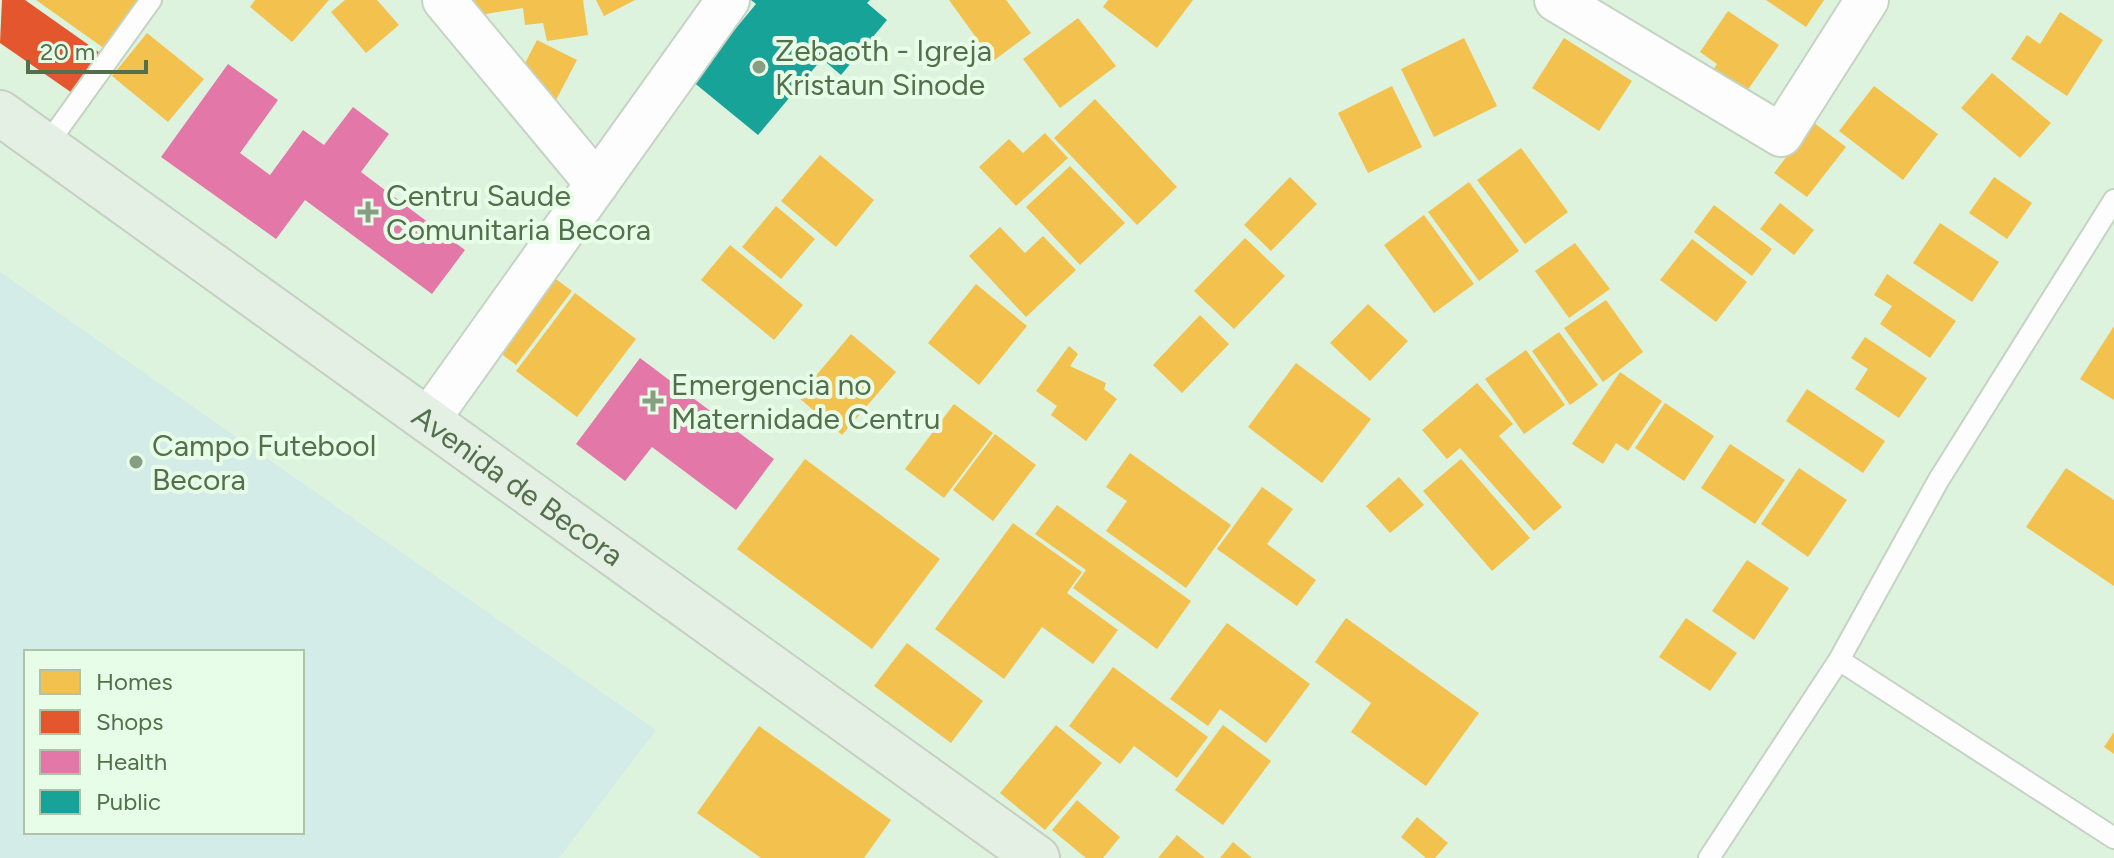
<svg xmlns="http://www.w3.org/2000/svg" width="2114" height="858" viewBox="0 0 2114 858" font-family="Figtree,sans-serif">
<rect width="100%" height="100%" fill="#e8f4e8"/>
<path fill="#def3de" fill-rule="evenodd" d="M0 0H2114V858H0ZM26 652H302V832H26Z"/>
<path fill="#d3ece7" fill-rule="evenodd" d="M0 272 656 730 559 858H0ZM26 652H302V832H26Z"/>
<path fill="#f2c14e" d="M36 0H141L105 49Z
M255 0H329L292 42 250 7Z
M345 0H377L399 25 366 53 331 12Z
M464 0H583L588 35 547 41 543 23 525 25 523 8 467 17Z
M596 0H635L604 16Z
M949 0H1006L1031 33 993 61Z
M1108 0H1193L1157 48 1103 7Z
M1766 0H1824L1806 27Z
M1728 11 1779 45 1740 101 1707 79 1717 64 1700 52Z
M2060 12 2103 40 2067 96 2011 59 2027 35 2040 44Z
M1078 18 1116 66 1060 108 1023 59Z
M147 33 204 79 168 122 112 76Z
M1464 38 1497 106 1434 137 1401 69Z
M1564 38 1632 81 1599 131 1532 88Z
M537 40 577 60 556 100 516 81Z
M1992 73 2051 123 2020 158 1961 108Z
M1392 86 1422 147 1368 173 1338 113Z
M1874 86 1938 134 1903 180 1839 131Z
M1095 99 1177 187 1137 225 1054 138Z
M1813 122 1846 147 1807 197 1774 173Z
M1045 133 1068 158 1016 206 979 167 1009 139 1023 153Z
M1521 148 1568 212 1525 244 1477 180Z
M820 155 874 200 836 247 781 201Z
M1070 166 1125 223 1080 265 1026 207Z
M1290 177 1317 204 1271 251 1244 225Z
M1994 177 2032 203 2007 239 1969 213Z
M1469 182 1519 251 1479 281 1428 212Z
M1780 203 1814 230 1794 255 1760 229Z
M1714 205 1772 249 1752 276 1694 232Z
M776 206 815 239 781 279 742 247Z
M1424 215 1474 284 1434 313 1384 245Z
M1940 223 1999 262 1972 302 1913 263Z
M1000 227 1025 253 1043 236 1076 270 1026 317 969 256Z
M1245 238 1285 276 1234 329 1194 291Z
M1692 239 1747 282 1716 322 1660 280Z
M1575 243 1610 289 1569 318 1535 271Z
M730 245 803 305 774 340 701 280Z
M541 268 572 291 516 365 486 342Z
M1887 274 1956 321 1930 358 1880 324 1892 306 1874 295Z
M976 284 1027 326 979 385 928 343Z
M575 293 636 339 577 417 516 371Z
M1606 300 1643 352 1603 382 1564 328Z
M1368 304 1408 341 1370 381 1330 343Z
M1200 315 1229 344 1182 393 1153 365Z
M2114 326V400L2080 379Z
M1559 332 1598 385 1570 405 1532 351Z
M851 334 896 372 842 435 798 397Z
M1865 337 1927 378 1899 418 1855 389 1868 369 1851 358Z
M1069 346 1078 354 1070 366 1106 383 1104 389 1117 399 1086 441 1051 415 1057 406 1036 391Z
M1526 350 1565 405 1524 434 1485 379Z
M1296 363 1371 419 1322 483 1248 427Z
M1620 372 1662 401 1628 451 1616 443 1603 464 1572 444Z
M1477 383 1513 424 1499 436 1562 507 1534 531 1460 448 1447 459 1422 430Z
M1807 389 1885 441 1863 473 1786 421Z
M1665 403 1714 436 1684 481 1635 448Z
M954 404 993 433 944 498 905 469Z
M995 434 1036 465 993 521 953 490Z
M1730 444 1785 480 1755 524 1701 488Z
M1130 453 1231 525 1186 588 1106 531 1127 501 1106 487Z
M805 459 940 559 872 649 737 549Z
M1461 459 1530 538 1492 571 1423 491Z
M1799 468 1847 500 1808 557 1761 524Z
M2066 468 2114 500V586L2026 527Z
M1399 477 1424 505 1390 533 1366 506Z
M1262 487 1293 509 1267 544 1316 580 1297 606 1217 549Z
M1057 505 1191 601 1157 649 1073 588 1086 570 1035 534Z
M1013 523 1082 572 1067 593 1118 630 1093 664 1042 627 1004 679 935 629Z
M1747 560 1789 588 1754 640 1712 611Z
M1346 618 1479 713 1426 786 1351 732 1371 703 1315 662Z
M1686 618 1737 653 1710 691 1659 657Z
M1227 623 1310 684 1266 743 1220 709 1208 726 1170 699Z
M907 643 983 701 951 743 874 686Z
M1113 667 1208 737 1177 778 1134 746 1120 764 1069 726Z
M1056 725 1102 763 1045 830 1000 793Z
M1223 725 1271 761 1223 825 1175 790Z
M759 726 891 820 864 858H761L697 813Z
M2114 732V754L2104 747Z
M1077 800 1120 837 1103 858H1086L1052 830Z
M1417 817 1448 843 1435 858H1426L1401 837Z
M1177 835 1205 858H1158Z
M1233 842 1252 858H1220Z"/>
<path fill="#e4572e" d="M2 0H25L103 55 75 95 0 43Z"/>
<path fill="#e377a8" d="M228 64 278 100 240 153 270 175 303 130 324 145 353 107 389 134 361 172 465 250 432 294 305 200 276 239 161 157Z
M640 358 774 459 736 510 652 447 625 481 576 444Z"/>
<path fill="#17a398" d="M751 0H870L867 3 887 20 841 75 822 59 758 135 692 81 756 4Z"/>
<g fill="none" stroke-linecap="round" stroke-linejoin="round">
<g stroke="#c5d3c4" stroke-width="24">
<path id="lane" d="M46 146 151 0
M1839 660 2114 838
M1709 858 1839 660 1938 481 2114 200"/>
</g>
<g stroke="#c5d3c4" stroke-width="46">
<path id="street" d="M444 0 597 184
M1556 0 1781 135 1867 0
M428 420 728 0"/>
</g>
<g stroke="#c5d0c2" stroke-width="48">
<g id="primary">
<path id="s1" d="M0 113 1037 858"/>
</g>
</g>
<use href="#lane" stroke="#fcfdfc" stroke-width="20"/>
<use href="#street" stroke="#fcfdfc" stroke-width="42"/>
<use href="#primary" stroke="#e5f0e5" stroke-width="44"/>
</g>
<g fill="#889e82" stroke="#e8fde8" stroke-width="3">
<circle cx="759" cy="67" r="8"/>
<path d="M364 200h8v8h8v8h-8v8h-8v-8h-8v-8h8z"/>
<path d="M649 389h8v8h8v8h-8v8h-8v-8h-8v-8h8z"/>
<circle cx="136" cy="462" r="8"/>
</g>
<g text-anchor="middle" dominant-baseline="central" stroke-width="8" stroke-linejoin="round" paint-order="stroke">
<g font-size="30" fill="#546f4b" stroke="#e8fde8" text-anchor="start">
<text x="775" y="50">Zebaoth - Igreja<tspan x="775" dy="34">Kristaun Sinode</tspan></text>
<text x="386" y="195">Centru Saude<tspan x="386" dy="34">Comunitaria Becora</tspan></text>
<text x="671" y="384">Emergencia no<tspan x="671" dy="34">Maternidade Centru</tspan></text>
<text x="152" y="445">Campo Futebool<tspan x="152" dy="34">Becora</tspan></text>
</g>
<g font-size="30" fill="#546f4b" stroke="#e8fde8">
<text stroke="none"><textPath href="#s1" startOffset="638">Avenida de Becora</textPath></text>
</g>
</g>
<rect x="24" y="650" width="280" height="184" fill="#e8fde8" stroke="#adc4a9" stroke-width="2"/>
<rect x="40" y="670" width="40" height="24" fill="#f2c14e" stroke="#adc4a9" stroke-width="2"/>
<text x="96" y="690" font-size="24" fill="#546f4b">Homes</text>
<rect x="40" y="710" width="40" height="24" fill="#e4572e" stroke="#adc4a9" stroke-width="2"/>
<text x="96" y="730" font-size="24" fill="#546f4b">Shops</text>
<rect x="40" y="750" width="40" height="24" fill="#e377a8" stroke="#adc4a9" stroke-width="2"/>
<text x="96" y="770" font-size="24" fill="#546f4b">Health</text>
<rect x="40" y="790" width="40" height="24" fill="#17a398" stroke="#adc4a9" stroke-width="2"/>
<text x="96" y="810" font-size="24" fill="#546f4b">Public</text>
<path d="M28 60v12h118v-12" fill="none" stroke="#546f4b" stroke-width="4"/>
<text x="40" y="60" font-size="24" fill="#546f4b" stroke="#e8fde8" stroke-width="6" paint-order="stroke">20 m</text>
</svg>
